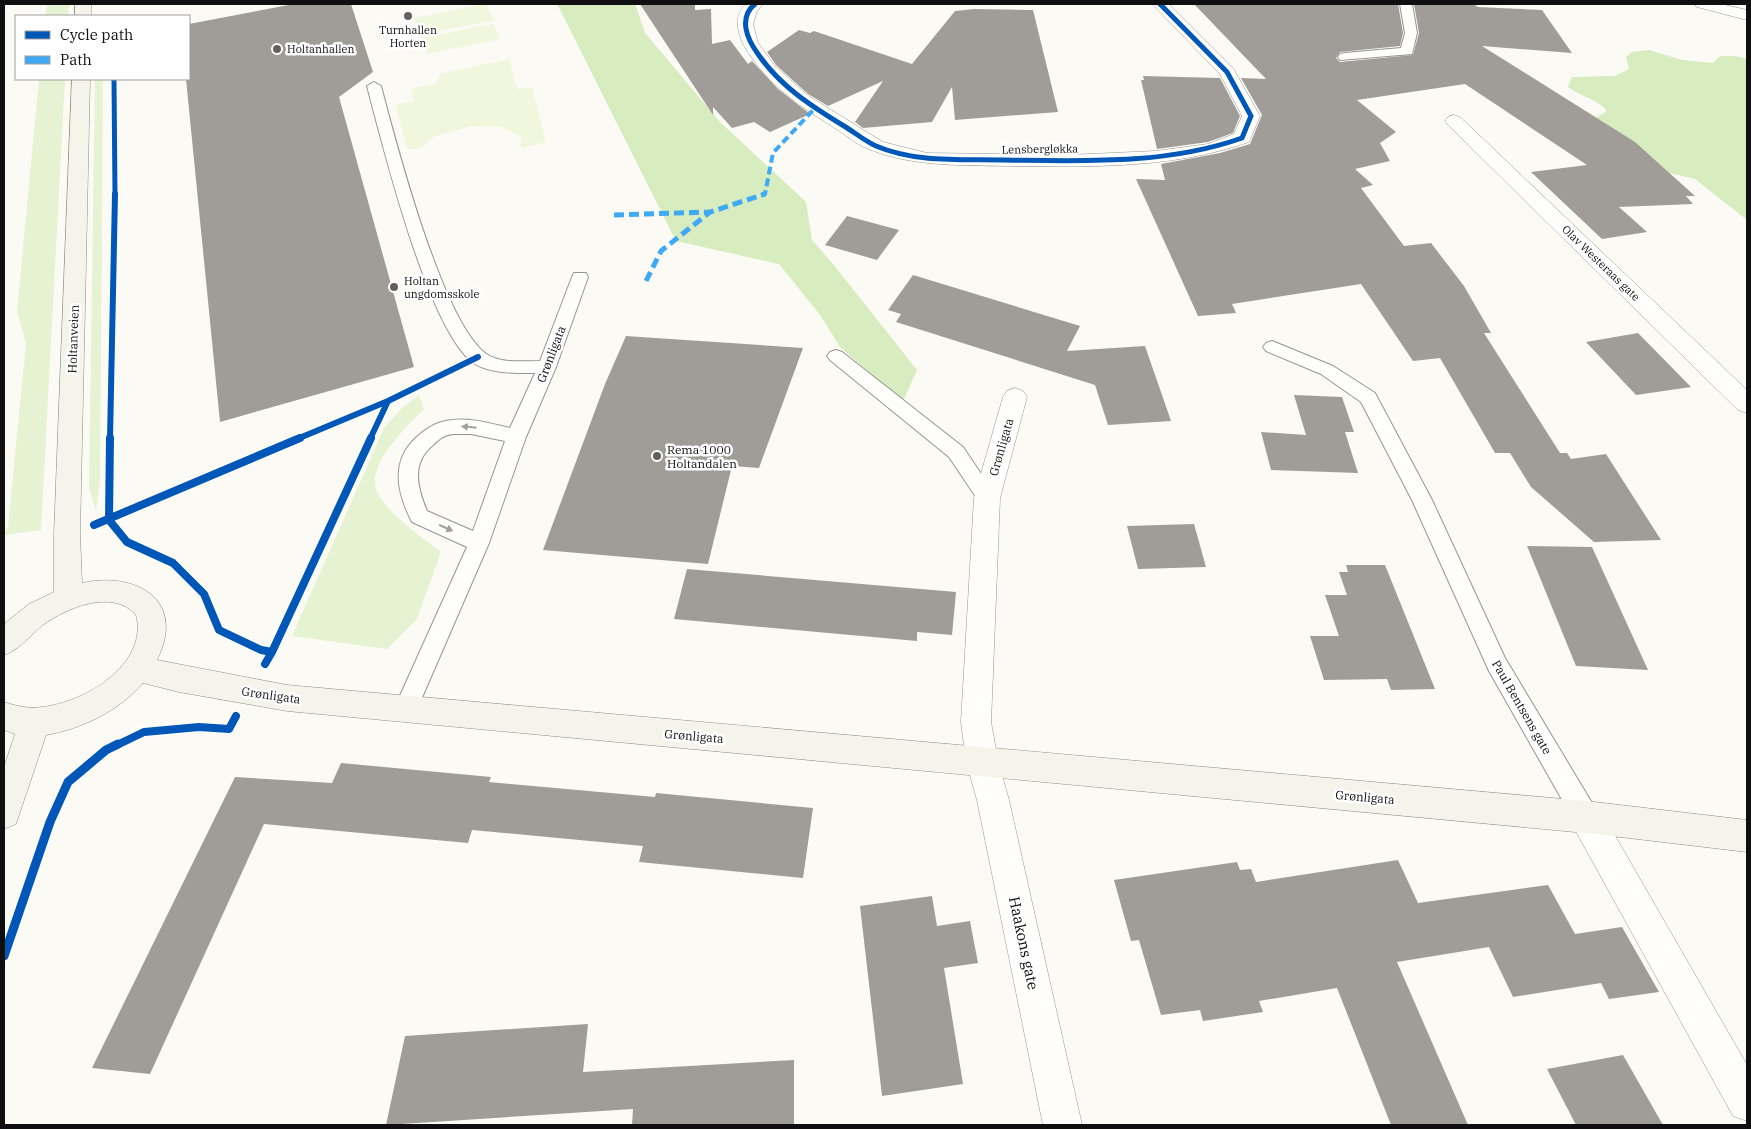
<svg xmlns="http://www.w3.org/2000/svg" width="1751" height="1129" viewBox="0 0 1751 1129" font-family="'IBM Plex Serif',serif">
<rect width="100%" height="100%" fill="#fcfaf4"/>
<path fill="#e6f3d2" d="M47 4H69L68 16H45Z
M39 79H65L41 530 4 535 8 527 26 343 17 312Z
M95 79H103L100 481 96 511 89 488Z
M419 395 424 409C408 425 368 463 376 488 382 510 423 538 441 552L417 619 387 649 292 636 384 428 401 409Z"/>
<path fill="#d7ecbf" d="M557 4H635L645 33 720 122 806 202 812 240 833 264 917 370 903 401 840 347 821 316 779 264 676 241Z
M1649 50 1682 60 1713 63 1720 56H1735L1747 59V220L1695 179 1634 165 1594 119 1607 111C1599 100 1580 96 1568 87L1572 77 1615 76 1629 69 1626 57 1632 52Z"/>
<path fill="#f0f7dc" d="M486 4 494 20 419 35 413 18Z
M493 24 500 39 428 54 422 38Z
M509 59 517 89 532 87 546 142 521 148V137L502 127 472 126 435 136 419 149H407L396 105 414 101 411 89 437 83 440 74Z"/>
<path fill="#a09d99" d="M294 4H351L373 72 339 97 414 367 220 422 186 79H189V24Z
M640 4H695V10L711 9 712 44 730 40 748 64 752 61 778 89 810 114 770 132 754 122 732 128 713 107V115Z
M1194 4H1398L1403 33 1400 46 1340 52 1336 58 1340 62 1413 55 1419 33 1414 4H1473L1478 7 1542 10 1572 53 1482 46 1635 142 1695 196H1686L1693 204 1619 207 1647 232 1602 239 1531 172 1587 165 1465 84 1357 100 1396 132 1380 143 1390 161 1355 169 1373 185 1361 188 1404 246 1431 243 1464 286 1491 333H1484L1560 453H1567L1571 459 1606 454 1661 540 1594 542 1531 487 1510 453H1495L1440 358 1413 361 1361 284 1232 304 1236 313 1198 316 1136 179 1165 180 1161 164 1220 153 1250 144 1262 115 1241 78 1266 79Z
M974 9 1033 10 1058 112 955 120 952 87 932 122 863 128 855 122 883 81 828 106 808 94 776 65 767 52 799 30 810 33 814 31 912 64 955 11Z
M1143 76 1220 78 1240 116 1233 133 1208 142 1157 149 1141 80H1144Z
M847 216 899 230 877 260 825 245Z
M913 275 1080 326 1067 351 1145 346 1171 421 1108 425 1095 385 896 322 901 314 888 310Z
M1638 333 1691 387 1636 395 1586 342Z
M626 336 803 348 759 468 732 466 708 564 543 550 605 384Z
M1294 395 1342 397 1354 432H1345L1358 473 1271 470 1261 432 1306 435Z
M1194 524 1206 567 1138 569 1127 526Z
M1527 546 1592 547 1648 670 1576 666Z
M1346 565H1385L1435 689 1391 690 1387 679 1324 680 1310 636H1339L1325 595H1347L1339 572H1348Z
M687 569 956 592 952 635 917 632V641L674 619Z
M341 763 491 777 489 782 655 797 656 793 813 808 803 878 639 862 643 846 472 830 468 843 264 824 150 1074 92 1068 235 777 332 783Z
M1398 860 1418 903 1548 885 1575 934 1622 927 1659 992 1609 999 1601 983 1513 997 1489 947 1397 962 1468 1125H1391L1337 988 1259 1001 1263 1012 1203 1021 1200 1010 1161 1015 1139 940 1131 941 1114 880 1237 862 1240 870 1251 869 1256 882Z
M932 896 937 926 970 921 978 963 944 968 963 1084 882 1096 860 906Z
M588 1024 583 1072 794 1060V1125H632L633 1109 386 1125 405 1036Z
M1623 1055 1663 1125H1576L1547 1069Z"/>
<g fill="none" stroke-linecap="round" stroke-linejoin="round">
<g stroke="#969592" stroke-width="2">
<path id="lane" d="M1400 4H1412L1417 33 1412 54 1340 60 1338 57 1340 54 1345 53 1401 48 1405 33Z
M374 82 381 86C396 143 442 320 485 353 499 364 524 361 540 361L572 277 574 273H586L588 277 556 367 526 437 489 543 414 716 406 720 398 716 394 709 467 547 412 522C396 491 390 459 419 435 430 426 439 421 453 420 473 418 492 424 510 428L535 373C516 373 488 374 472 362 427 326 383 146 367 86ZM453 434H471L505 441 473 531 427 511C417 487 411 463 433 445 439 439 444 435 453 434Z
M1272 341 1333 366 1375 393 1432 500 1505 658 1595 808 1599 817 1595 826 1586 829 1577 826 1489 671 1412 500 1361 402 1321 374 1266 351 1263 347 1266 343Z
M836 350 842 352 963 447 994 493 997 498 994 503 987 506 980 503 949 457 830 360 827 356 830 352Z"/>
</g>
<g stroke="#969592" stroke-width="1">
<path id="street" d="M746 4H763L757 11 753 24 758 43 775 66 807 95 883 142 927 153 1067 155 1156 151 1208 144 1234 134 1242 116 1220 74 1152 4H1169L1233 68 1260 116 1249 142C1172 169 1089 167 1009 166 962 165 915 167 871 150 859 146 848 137 838 130 804 109 773 89 750 55 740 41 730 18 746 4Z
M1695 4H1721L1747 10V20L1697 7Z
M1454 115 1460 117 1747 390V413L1738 410 1448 125 1445 121 1448 117Z
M1015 388 1023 391 1027 397 1000 498 991 722 998 761 1009 800 1082 1125H1043L977 800 966 761 961 722 974 498 1003 397 1007 391Z
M1586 801 1598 806 1747 1065V1121L1733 1116 1574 828 1570 817 1574 806Z"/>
</g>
<g stroke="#8c8b89" stroke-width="1">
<path id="secondary" d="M75 4H91V16H75Z
M72 79H90L80 534 82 583C136 571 187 600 157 660L287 685 1586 801 1747 820V852L1586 833 287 711 179 692 143 683C120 710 82 729 46 735L16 824 4 829V767L15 734 4 730V702C16 706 28 709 42 707 83 703 149 665 136 615 113 588 66 608 43 625 30 635 20 650 4 655V624L29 604 54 592V534Z"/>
</g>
<use href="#lane" fill="#fffefd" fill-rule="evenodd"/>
<use href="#street" fill="#fffefd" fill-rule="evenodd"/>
<use href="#secondary" fill="#f5f4eb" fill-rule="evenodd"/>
<path stroke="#3fa9f5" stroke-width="4" stroke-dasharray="8 4" stroke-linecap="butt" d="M761 195 765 194 773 153 815 108"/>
<path stroke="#3fa9f5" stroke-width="5" stroke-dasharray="10 5" stroke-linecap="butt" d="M614 215 710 212
M646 281 661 251 710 212 765 194"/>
<g stroke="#fff" stroke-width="7">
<path id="cycleway-far3" d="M755 4C738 18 747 39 758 54 780 86 811 106 844 126 854 132 865 141 876 146 916 163 961 159 1003 160 1082 161 1166 165 1242 138L1251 116 1227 72 1160 4
M114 79 115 195"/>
</g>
<g stroke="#fff" stroke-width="9">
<path id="cycleway-far2" d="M110 439 115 194
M297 439 388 401 478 357
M370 439 388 401"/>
</g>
<g stroke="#fff" stroke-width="11">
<path id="cycleway-far1" d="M110 438 109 520 127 542 173 563 204 594 219 630 261 650 272 652 265 664
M94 525 300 438
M272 652 371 438
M115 746 144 732 199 727 229 729 236 716"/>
</g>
<g stroke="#fff" stroke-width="12">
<path id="cycleway" d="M4 956 50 822 68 782 106 750 118 744"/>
</g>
<use href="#cycleway-far3" stroke="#0057b8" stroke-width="5"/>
<use href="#cycleway-far2" stroke="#0057b8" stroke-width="6"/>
<use href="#cycleway-far1" stroke="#0057b8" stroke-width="8"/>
<use href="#cycleway" stroke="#0057b8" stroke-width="9"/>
</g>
<defs><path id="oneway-solid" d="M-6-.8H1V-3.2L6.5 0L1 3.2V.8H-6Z" transform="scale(1.25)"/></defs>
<g fill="#9f9e9e">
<use href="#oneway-solid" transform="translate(469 427) rotate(-174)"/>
<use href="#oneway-solid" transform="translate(446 528) rotate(24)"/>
</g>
<g fill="#62615f" stroke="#fff" stroke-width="2">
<circle cx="408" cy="16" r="5"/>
<circle cx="277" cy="49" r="5"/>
<circle cx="394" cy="287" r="5"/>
<circle cx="657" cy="456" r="5"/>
</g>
<g text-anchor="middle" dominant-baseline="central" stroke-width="5" stroke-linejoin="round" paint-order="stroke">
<g font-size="11" fill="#0f0f0f" stroke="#fff" text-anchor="start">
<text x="408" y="30" text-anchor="middle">Turnhallen<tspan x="408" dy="13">Horten</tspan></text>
<text x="287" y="49">Holtanhallen</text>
<text x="404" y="281">Holtan<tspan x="404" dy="13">ungdomsskole</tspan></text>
</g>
<g font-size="11" fill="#0f0f0f" stroke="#fff">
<text transform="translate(1040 149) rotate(-1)">Lensbergløkka</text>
<text transform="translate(1601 263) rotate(44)">Olav Westeraas gate</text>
</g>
<g font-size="12" fill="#0f0f0f" stroke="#fff">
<text transform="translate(73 339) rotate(-88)">Holtanveien</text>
<text transform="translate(551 354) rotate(-69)">Grønligata</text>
<text transform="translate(1001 447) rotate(-74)">Grønligata</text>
<text transform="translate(271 695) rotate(8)">Grønligata</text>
<text transform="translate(1522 707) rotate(60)">Paul Bentsens gate</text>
<text transform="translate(694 736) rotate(5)">Grønligata</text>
<text transform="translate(1365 797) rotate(5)">Grønligata</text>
</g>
<g font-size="12" fill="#0f0f0f" stroke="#fff" text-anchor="start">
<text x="667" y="449">Rema 1000<tspan x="667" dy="14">Holtandalen</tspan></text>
</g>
<g font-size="15" fill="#0f0f0f" stroke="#fff">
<text transform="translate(1024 943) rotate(78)">Haakons gate</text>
</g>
</g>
<rect width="1751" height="1129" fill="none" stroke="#0f0f0f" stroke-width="10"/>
<rect x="15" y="15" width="175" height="65" fill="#ffffff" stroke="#9f9f9f"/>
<rect x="25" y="31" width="25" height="8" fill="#0057b8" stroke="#9f9f9f"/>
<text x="60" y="40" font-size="15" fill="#0f0f0f">Cycle path</text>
<rect x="25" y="56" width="25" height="8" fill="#3fa9f5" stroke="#9f9f9f"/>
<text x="60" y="65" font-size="15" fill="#0f0f0f">Path</text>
</svg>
